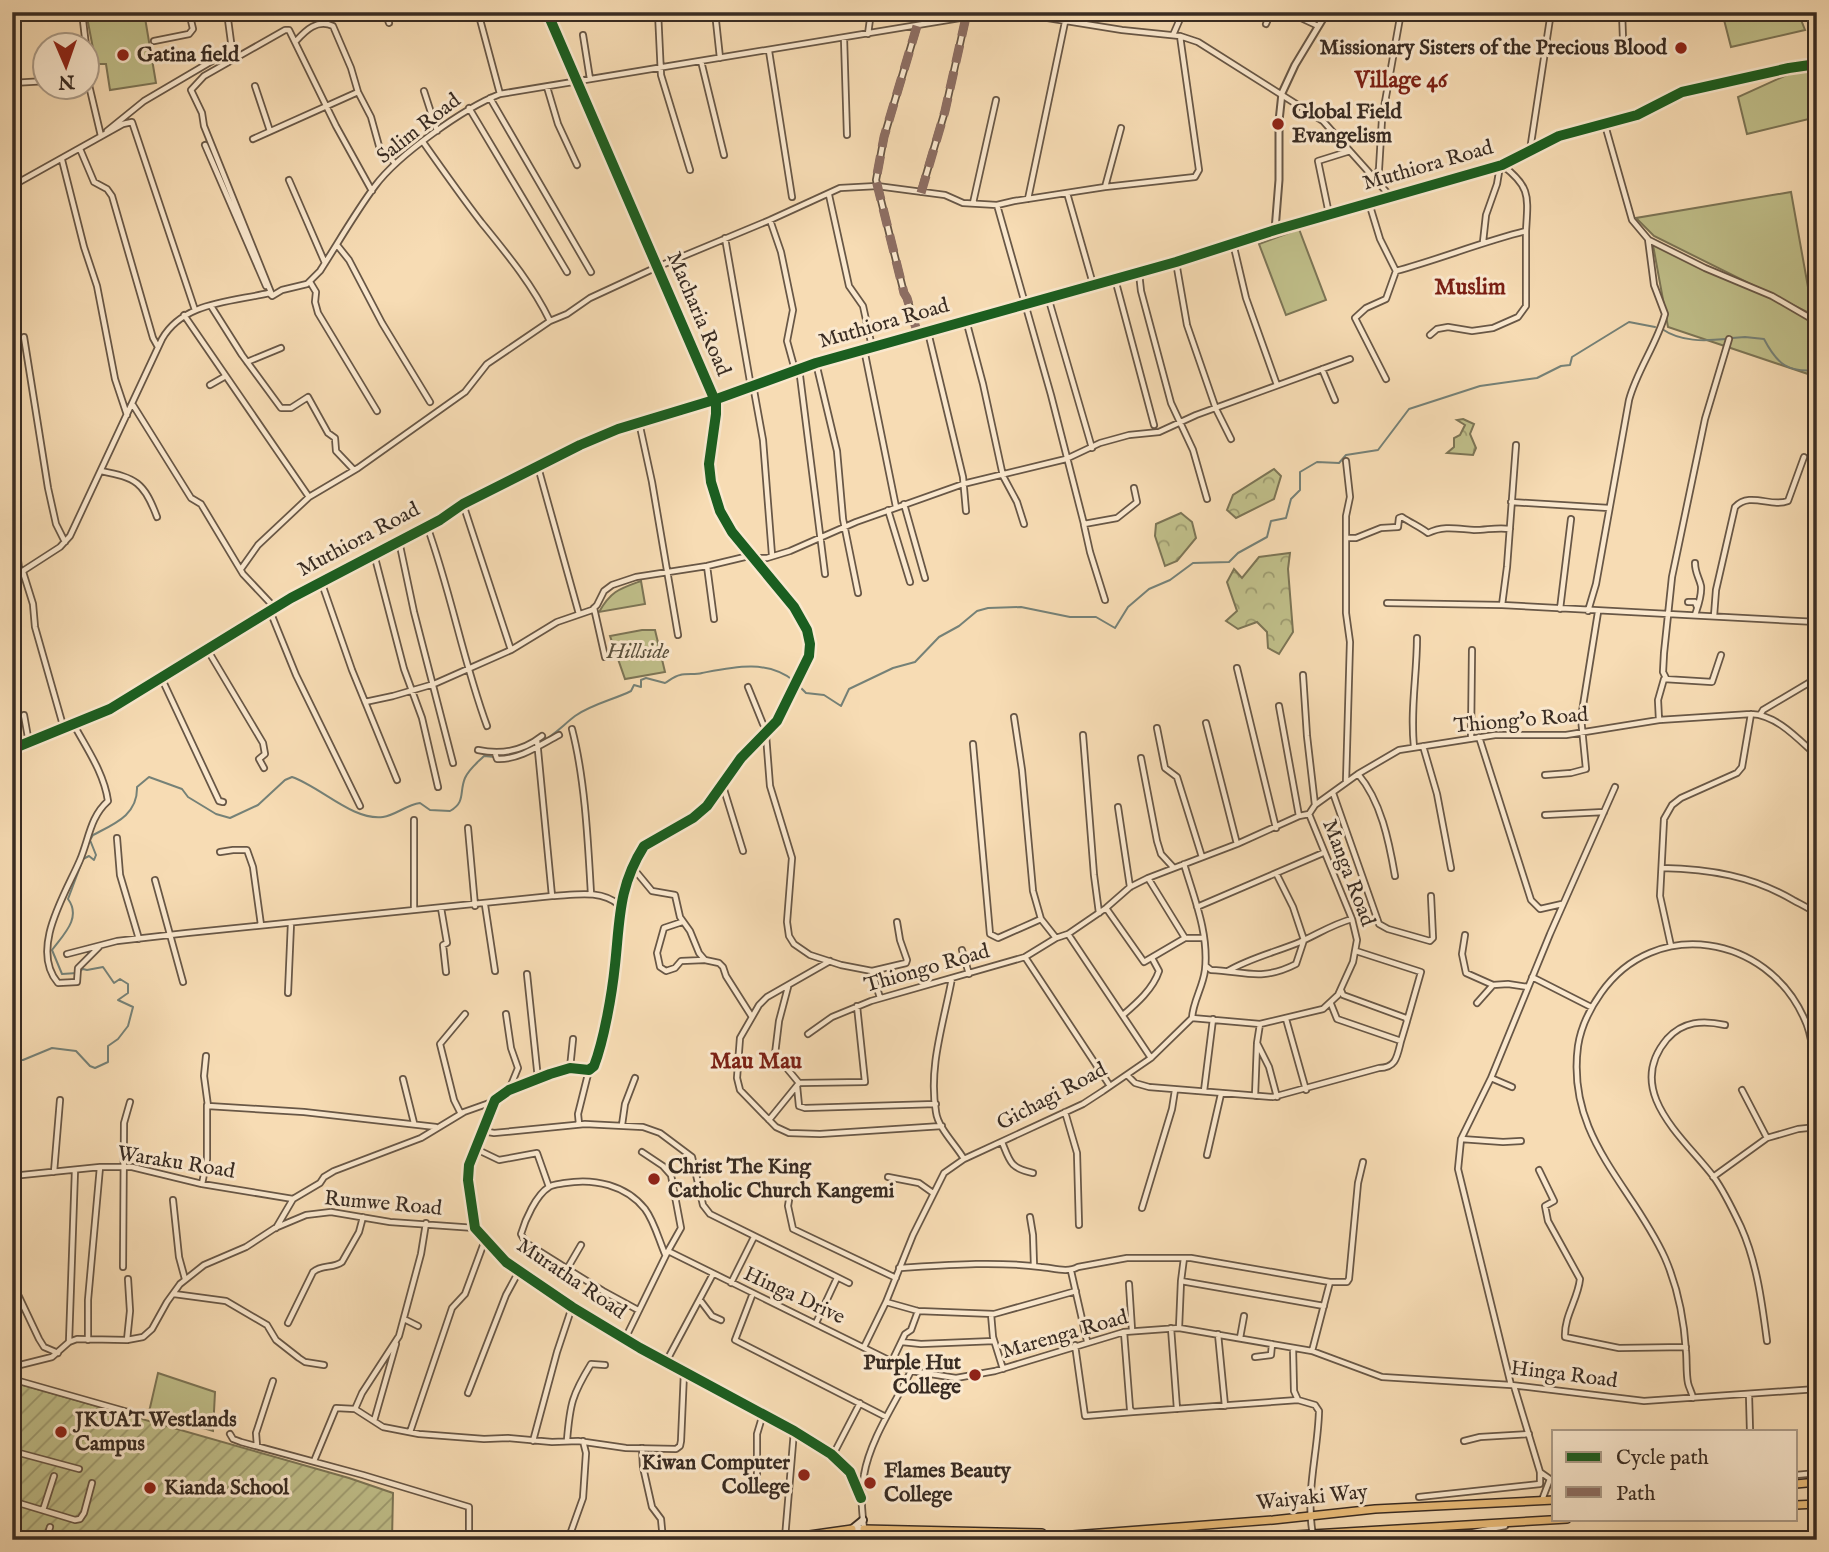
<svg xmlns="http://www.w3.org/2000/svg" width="1829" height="1552" viewBox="0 0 1829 1552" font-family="'IM FELL English',serif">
<defs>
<pattern id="forest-crowns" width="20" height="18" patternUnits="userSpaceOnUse" patternTransform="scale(1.75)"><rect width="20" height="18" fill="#c0bf8a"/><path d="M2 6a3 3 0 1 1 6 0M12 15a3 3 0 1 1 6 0" fill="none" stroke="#9d9b70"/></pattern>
<pattern id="garden-furrows" width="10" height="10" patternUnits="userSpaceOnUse" patternTransform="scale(1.75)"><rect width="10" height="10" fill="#c0bf8a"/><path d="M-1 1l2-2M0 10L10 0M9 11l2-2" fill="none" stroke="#9d9b70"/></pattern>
</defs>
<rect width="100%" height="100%" fill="#f7dcb4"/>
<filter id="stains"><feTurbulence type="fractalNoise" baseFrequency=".00286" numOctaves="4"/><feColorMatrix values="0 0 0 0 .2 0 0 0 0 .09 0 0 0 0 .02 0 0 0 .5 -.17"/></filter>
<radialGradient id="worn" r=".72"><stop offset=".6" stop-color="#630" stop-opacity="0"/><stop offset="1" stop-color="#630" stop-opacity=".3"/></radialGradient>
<path fill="#c0bf8a" stroke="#7c7556" stroke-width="2" d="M86 12H144L156 83 110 90 106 64H96Z
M1722 12H1798L1805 30 1731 47Z
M1817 68V117L1747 134 1738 97 1791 73Z
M1791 192 1813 315 1654 236 1636 218Z
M1299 229 1326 300 1286 315 1259 244Z
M1653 245 1817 318V377L1668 327Z
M641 581 645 604 599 612C611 591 619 589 641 581Z
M642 630H655L665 672 625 679 610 636Z
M158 1373 215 1392 213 1431 149 1412Z"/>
<path fill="url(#forest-crowns)" stroke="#7c7556" stroke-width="2" d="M1463 419 1474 424 1470 434 1476 448 1473 455 1447 453 1454 447V438L1460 435 1465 425 1457 420Z
M1274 469 1281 476 1274 499 1236 518 1227 510 1233 495Z
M1181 513 1192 522 1196 538 1177 561 1165 566 1155 536 1156 524Z
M1290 553 1288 569 1293 632 1279 654 1268 648 1267 632 1257 622 1238 629 1226 621 1237 611 1227 582 1234 569 1242 578 1259 557Z"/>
<path fill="url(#garden-furrows)" stroke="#7c7556" stroke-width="2" d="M12 1382 349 1478 393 1493 392 1540H12Z"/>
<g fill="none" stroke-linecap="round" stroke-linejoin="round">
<path stroke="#758177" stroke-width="2" d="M1662 329C1681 342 1704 341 1726 339
M1732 338 1745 337 1764 339C1777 364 1788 373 1817 370
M798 685 806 693 824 695 841 706 849 689 893 668 915 662 939 637 959 626 977 611 988 608 1021 607 1070 617H1096L1115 628 1128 607 1149 589 1170 580 1193 563 1229 562 1238 553 1267 537 1271 521 1286 518 1291 499 1300 490V472L1317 462 1339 463 1346 455 1378 450 1409 409 1480 386 1537 378 1561 366 1570 365 1572 357 1629 322 1655 327
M539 743C554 736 563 725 575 716 592 704 613 700 631 691L634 685 641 687V680L646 678 665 683C670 680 675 676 680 675 687 673 695 675 702 673 733 667 767 659 794 681
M500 757 534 745
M12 1060H23L52 1048 76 1051 90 1066 95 1068 108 1062V1046L118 1039 128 1026 133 1007 118 1000 128 993V984L120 979 114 983 103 967 87 970 83 969 77 973 62 974 52 950C63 935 82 918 68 899L83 859 89 856 94 860 96 855 90 840 93 835C114 824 138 815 137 787L149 777 182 789 188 797 216 814 230 818 258 805 285 780 292 777C321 787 353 821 383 817 396 815 406 805 420 803L430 810 450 811C466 802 459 792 465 778 469 769 477 763 484 756L495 757"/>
<g stroke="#685746" stroke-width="8">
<path id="minor" d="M82 12 86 46
M385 12 389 23
M478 12 500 94
M547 12 716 403V414L709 464 711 482 720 511 732 532 794 607 807 630 810 644 809 656 777 721 741 758 707 806 693 818 644 846C618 887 620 920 615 965 612 994 604 1040 594 1066L589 1070 570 1068 550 1074 509 1090 495 1100 469 1165 468 1180 475 1228 506 1262 572 1307 640 1348 794 1431 831 1454 850 1472 861 1498
M658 12 661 75 690 170
M715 12 720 58
M1288 12 1318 26
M1622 12 1623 39
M1266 24 1271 12
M917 26 884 137 876 180 904 293 907 298 918 335
M868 34 871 12
M583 35 590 79
M1173 35 1183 12
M844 38 847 135
M154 41 189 34 193 29 189 12
M296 41C306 30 317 19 333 26L351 68 358 92 371 117 379 146 384 154 390 157 395 164
M769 51 792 197
M88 53V71
M701 61 724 155
M88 81 101 136
M12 83 46 81
M255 86 270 131
M547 87 558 124 577 165
M424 91 437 131
M490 98 591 272
M469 108 567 272
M107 131 144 101 229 51 231 42 227 12
M253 139 358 92
M205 145 266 286
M80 149 94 182 107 189 112 196 153 338 158 347
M1530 150 1551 12
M62 160 84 247 97 286 115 379 127 415
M1374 179 1379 169 1382 119 1401 12
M289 180 325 263
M12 186 123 124 132 122 195 310
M1105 187 1121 128
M921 192 945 111 966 17
M1067 193 1093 284
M829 195 849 286 863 306 872 347
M1028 199 1065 22
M973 203 996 100
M1369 203 1380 239 1396 271 1386 299 1366 308 1355 318 1386 379
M997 205 1051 395 1084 524 1117 518 1137 502 1134 488
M1329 214 1318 161 1350 151
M770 220 781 252 793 310 787 341 795 370
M725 238 751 387
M1649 240 1705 268 1772 296 1817 322
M1483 242 1486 215 1497 184 1500 166
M1233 243 1246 298 1277 385
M337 245 349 260 382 323 430 402
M1176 262 1187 325 1216 409 1231 439
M1396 271C1440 259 1482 242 1526 231 1528 196 1531 187 1502 165
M1139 273 1141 291 1171 403 1193 450 1207 499
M1115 279 1154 425
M310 282 316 292 315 302 318 313 377 411
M272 295 204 126 202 113 191 90 204 76 285 30H289L336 126 372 191
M1048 297 1092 448
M211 306 242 355 281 408H291L308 397 328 433 335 438 336 451 354 470
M184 315 309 497
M966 320 983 384 1003 476 1017 502 1024 524
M550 321 567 314 590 298 657 267 770 220 840 188 877 186 945 195 963 203 997 205 1014 201 1105 187 1195 177 1199 170 1180 36
M928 332 963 477 966 511
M1430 335 1437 329 1448 327 1472 331 1493 328 1518 317 1526 306V231
M24 337 48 488 56 524 65 542
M864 349 896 507
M247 362 281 348
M816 363 837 451 843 519 858 593
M799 368 825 574
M1322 369 1335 400
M210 385 224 377
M753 385 763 440 772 555
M133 405 191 498 201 504 243 574 275 608
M639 422 652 482 678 635
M1346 461 1350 497 1346 516V613L1350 642 1346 782
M538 467 579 614
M101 471C136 478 144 482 157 517
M1511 502 1609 508
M463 504 511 650
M904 504 925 578
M888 510 910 582
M12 512 19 569 23 572 33 604 35 627 64 729
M1084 525 1090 552 1105 600
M427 526C451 592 463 661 487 726
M1346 538H1356L1381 528 1398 527 1399 518 1402 517C1411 523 1420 527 1428 533 1444 525 1458 529 1474 530 1487 530 1497 527 1510 529
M399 541 414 612 453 763
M374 554 404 669 422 718 438 787
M756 558H767L790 551 856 522 963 484 1066 459 1100 443 1129 435 1159 432 1196 415 1350 359
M707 566 714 619
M241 569 258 545 309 497 358 468 465 392 487 364 550 321C532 284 507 254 481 222 461 196 442 169 423 142
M12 578 60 547 70 536 162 339C183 302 231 302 269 293L272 296 282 290 307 284 320 271C338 243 355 213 375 186 398 155 464 108 500 94L966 17 1016 13 1122 30 1180 36 1198 42 1323 121 1391 197
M321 581 352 670 397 780
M1688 602H1695L1697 607
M1387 603 1502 605 1817 622
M1502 605 1507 567 1516 445
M594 608 605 657
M1560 609 1571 519
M270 611 296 675 360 806
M1588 611 1596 584 1629 400C1637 370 1657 344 1665 314L1654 285 1648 239 1632 220 1605 125
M1695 615C1698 606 1702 596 1701 586 1699 577 1695 573 1695 563
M1714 616 1716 590 1735 507C1750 491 1771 508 1788 501L1804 457
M207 649 263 743 265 754 259 759 264 768
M1237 668 1276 828
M1303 675 1307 736 1315 805
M161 677 219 801 223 802
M1666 678 1663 672 1664 653 1672 577 1705 419 1729 339
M748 687 763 724 768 732
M365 702 393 696 434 684 511 650 557 622 592 610 597 605 604 591 612 585 636 577 707 566 753 555
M1279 706 1299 816
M24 715 29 743
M1760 715 1763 710 1817 678
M1659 720 1658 700 1664 679 1712 682 1721 655
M1206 723 1237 844
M74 725C87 749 104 773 108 801 90 817 89 839 80 860 66 893 29 949 58 983L77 982 78 968 99 947
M1157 728 1165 768 1177 777 1202 857
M572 729C585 779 588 842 591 894
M766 735 770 786 792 858 787 922 789 936 794 944 810 955 841 965 872 971 880 998
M1083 735 1094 875 1099 913
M1479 737 1531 900 1540 909 1562 904
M1471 738 1472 650
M537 740 552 896
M973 744 990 934 998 938 1041 919 1033 891 1022 770 1014 717
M1423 746 1437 794 1451 868
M1414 747C1410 710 1417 675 1417 638
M478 750C501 755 523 751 542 736
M495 753 497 759C519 760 540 745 559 735
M1141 758 1157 841 1161 854 1173 867
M1358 774C1381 801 1389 841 1395 876
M1545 775 1571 773 1586 769 1581 718 1598 612
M722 783 743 851
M1333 793 1379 924 1388 929 1430 941 1433 938 1431 896
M1118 807 1130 887
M1545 815 1604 812
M414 820V910
M468 828 475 906
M117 838 120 875 139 939
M220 852 233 850H247L253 867 261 925
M633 868 652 891 675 895 680 917 690 931 699 953 705 960 719 963 723 967 726 976 752 1017
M1662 868C1710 869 1752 876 1793 900 1802 905 1809 908 1817 914
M1148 878 1185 938
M155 880 183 982
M485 905 495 971
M1197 907 1323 853
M441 908 447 943 443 945 446 972
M1106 908 1144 962 1185 938H1204
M1041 919 1056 938
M682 922 664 928 657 953 660 967 666 971 675 968 681 961 704 960
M1068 934 1151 1058
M1465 935 1462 954 1466 973 1493 985
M1671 946 1660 896 1664 819 1672 805 1681 798 1737 773 1742 767 1751 714
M962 950 969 974
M1356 951 1421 972 1407 1021
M67 954 117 941 187 933 552 896C574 895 601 889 619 905
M1025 957 1110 1086
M830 961 767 997 759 1005 740 1038 737 1078 740 1090 776 1127 789 1133 820 1134 942 1126
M1206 966 1211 970C1244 971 1261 982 1296 964L1304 940 1293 907 1276 873
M872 971 906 963 907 960 900 940 897 922
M1228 971C1250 958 1276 952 1300 942 1318 934 1333 924 1352 919
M527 974 538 1079
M1532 977 1591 1007
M952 978C944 1022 928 1067 936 1112 938 1128 956 1145 964 1159
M1341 990 1343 995 1406 1018 1407 1021 1401 1041
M288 993 291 923
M1477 1003 1493 985 1508 984 1528 987
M506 1014 511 1048 518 1068 509 1090
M1123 1015C1137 1003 1153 989 1159 971L1152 958
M1192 1018 1260 1024 1323 1009 1338 995 1353 962 1357 940 1352 919 1309 814
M1286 1019 1306 1090
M1260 1024 1257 1043 1269 1067 1277 1097
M1725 1025C1703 1020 1683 1021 1667 1039 1623 1091 1684 1138 1713 1176 1724 1191 1733 1210 1741 1227 1757 1263 1762 1303 1767 1341
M808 1034 832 1017 871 1001 1025 957 1056 938 1068 934 1106 908 1130 887 1148 878 1237 844 1299 816 1309 814 1315 805 1358 774 1399 750 1495 735H1566L1659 720 1751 714C1777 715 1798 739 1817 756
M206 1056 204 1076 208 1106 304 1112 436 1127
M570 1068 573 1039
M1127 1075 1135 1083 1149 1087 1273 1097 1379 1068C1396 1068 1397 1057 1401 1041L1337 1019 1331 1004
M1491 1078 1512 1087
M403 1079 414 1123
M799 1083 865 1082 857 1006
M797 1086 799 1106 805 1108 936 1104
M1742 1090 1767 1138
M1204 1091 1213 1019
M1255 1096 1257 1044
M1065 1112 1077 1153 1079 1225
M461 1114 454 1100 440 1044 465 1014
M769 1120 799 1083 775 1054 779 1021 788 987
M579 1124 578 1114 589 1070
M622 1125 625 1104 635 1078
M483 1131 494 1133 585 1124 643 1127 660 1133 692 1157 703 1205 710 1214 849 1283
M1461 1139 1503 1142 1521 1141
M1002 1142C1010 1162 1010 1168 1033 1173
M474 1148 499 1160 537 1153 549 1187
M642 1152 663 1166 671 1175 681 1228 668 1251
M1207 1155 1221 1094
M1539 1170 1554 1201 1545 1206 1548 1221 1580 1279C1578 1299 1564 1316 1565 1337L1619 1348 1686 1347
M54 1172 60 1100
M12 1176 100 1167H132L202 1184 293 1199
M888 1177 919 1183 933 1193
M1713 1177 1767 1138 1798 1129 1817 1127
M202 1184 207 1159V1105
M173 1200 179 1257 185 1279
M789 1200 788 1206 793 1229 896 1278
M1142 1208 1172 1109 1175 1090
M1030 1217 1033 1235 1034 1266
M276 1228 293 1199 320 1183 324 1177 334 1171 421 1138 464 1112 495 1101
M123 1267 124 1123 130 1102
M899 1268C946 1265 994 1261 1041 1267 1053 1268 1068 1273 1078 1267L1127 1258H1191L1330 1282
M567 1269 581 1245
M1071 1271 1087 1341
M1181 1281 1184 1258
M12 1282 39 1339 44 1347 58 1353
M731 1283 754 1237
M1129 1284 1132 1330
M753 1293 735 1340 886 1417
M174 1294 226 1301 267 1325 276 1340 299 1358 305 1362 324 1365
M700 1300 712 1316 721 1320
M886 1302 918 1311 994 1314 1076 1291
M638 1310 603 1291 526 1243 521 1234C525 1220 536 1195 549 1187 553 1184 560 1184 565 1183 594 1178 626 1185 645 1209 654 1221 659 1240 665 1254
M991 1314 993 1337 1003 1369
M404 1319 418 1326
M288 1323 313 1272C322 1264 333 1269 342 1262L359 1232 363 1217
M816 1323 837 1278
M1171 1328 1177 1409
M1179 1328 1181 1281 1324 1306
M1124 1332 1130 1409 1133 1412 1298 1400
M1218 1334 1225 1406
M1240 1338 1244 1316
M625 1339 668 1251 911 1371 956 1378 995 1371 1124 1332 1179 1328 1312 1351 1382 1377 1511 1385 1644 1401 1817 1389
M88 1340V1300L100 1167
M127 1340 130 1311 128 1279
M69 1342 75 1170
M902 1342 921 1344 994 1341
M1075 1345 1085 1416 1133 1412
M864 1347 886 1302 913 1235 944 1173 964 1159 1083 1104 1103 1091 1151 1058 1192 1018C1193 1001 1203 987 1205 970 1209 933 1194 898 1184 864
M1293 1348 1294 1391 1298 1400 1315 1405 1319 1411C1318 1454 1304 1497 1314 1540
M1312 1351 1330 1282H1347L1349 1279 1358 1183 1363 1162
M1255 1357 1271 1355 1272 1344
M892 1361 905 1334 911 1330 918 1311
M666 1362 713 1274
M12 1367 52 1357 69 1342 77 1339 127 1340 143 1337 152 1329 167 1302 180 1284 204 1265 246 1247 275 1228 306 1215 331 1212 390 1222 475 1228
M12 1379 128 1412
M1511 1385 1458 1169 1461 1139 1491 1078 1550 934 1615 787
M468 1393 506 1295 519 1271
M1749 1395 1750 1431
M1693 1398C1692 1392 1689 1388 1688 1383 1686 1373 1687 1361 1686 1351 1684 1319 1678 1288 1665 1258 1632 1185 1566 1137 1578 1046 1581 1026 1589 1010 1601 993 1655 916 1767 935 1804 1018 1815 1040 1815 1077 1817 1102
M355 1409 383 1427 419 1434 484 1439 508 1438 552 1442 578 1441 626 1448 676 1449 680 1446 681 1441 684 1372
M374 1421 396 1344
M410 1432 452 1308 465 1294 485 1240
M230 1434 233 1439 241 1442 363 1475 469 1507V1540
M567 1440C570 1404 572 1395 591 1364L605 1365
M533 1441 557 1352 572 1307
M1464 1441 1480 1437 1529 1434
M257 1446 256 1433 273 1381
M642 1448 643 1467 652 1507 661 1519 663 1540
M12 1451 79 1469
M833 1455 860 1403
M314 1461 336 1408 355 1409 362 1393 399 1336 421 1254 426 1223
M1540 1472 1550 1479 1542 1500
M1796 1475 1817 1473
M12 1477 15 1470
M757 1489V1434L763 1414
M1419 1497 1540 1484V1472L1514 1386
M12 1501 75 1520 80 1519 84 1513 92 1483
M43 1510 54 1476
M864 1529C862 1511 860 1493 864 1475 870 1439 896 1402 911 1371
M785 1538 794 1431
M46 1540 50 1527
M568 1540 583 1498 586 1453 583 1441
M1432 1540 1505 1526"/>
</g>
<g stroke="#685746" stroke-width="9">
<path id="tertiary" d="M1275 230 1279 180V121L1282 93 1295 65 1327 12
M12 749 110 709 291 598 440 520 463 504 580 445 618 429 714 400 816 363 1176 262 1275 230 1502 165 1559 136 1637 115 1682 92 1789 68 1817 64"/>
</g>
<g stroke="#382b22" stroke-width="10">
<path id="secondary" d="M852 1529H864L865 1540
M852 1529 863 1520"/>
</g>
<g stroke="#382b22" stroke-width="10">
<path id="trunk" d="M1796 1484 1817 1482
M1796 1505 1817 1504
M864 1529 1042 1533
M774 1540 852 1529
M1005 1540 1273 1520 1375 1509 1554 1500
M1210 1540 1567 1519"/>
</g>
<use href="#minor" stroke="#fae8ce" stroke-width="4.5"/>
<use href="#tertiary" stroke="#fae8ce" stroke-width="5"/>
<use href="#secondary" stroke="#fae8ce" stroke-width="6"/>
<use href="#trunk" stroke="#ecbe7a" stroke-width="7"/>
<path stroke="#8d6e63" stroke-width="9" stroke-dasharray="18 9" stroke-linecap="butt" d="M917 26 884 137 876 180 904 293 907 298 918 335
M921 193 945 111 966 17"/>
<g stroke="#fae8ce" stroke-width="15">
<path id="cycleway" d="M547 12 716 403V414L709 464 711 482 720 511 732 532 794 607 807 630 810 644 809 656 777 721 741 758 707 806 693 818 644 846C618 887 620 920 615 965 612 994 604 1040 594 1066L589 1070 570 1068 550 1074 509 1090 495 1100 469 1165 468 1180 475 1228 506 1262 572 1307 640 1348 794 1431 831 1454 850 1472 861 1498
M12 749 110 709 291 598 440 520 463 504 580 445 618 429 714 400 816 363 1176 262 1275 230 1502 165 1559 136 1637 115 1682 92 1789 68 1817 64"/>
</g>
<use href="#cycleway" stroke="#1b5e20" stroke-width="10"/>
</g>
<g fill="#8f2418" stroke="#fae8ce" stroke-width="2.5">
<circle cx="1681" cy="48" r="7"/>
<circle cx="123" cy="55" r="7"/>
<circle cx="1278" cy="124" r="7"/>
<circle cx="654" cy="1179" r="7"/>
<circle cx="975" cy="1375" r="7"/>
<circle cx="61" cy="1432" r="7"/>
<circle cx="804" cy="1475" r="7"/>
<circle cx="870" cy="1483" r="7"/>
<circle cx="150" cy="1488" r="7"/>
</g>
<g text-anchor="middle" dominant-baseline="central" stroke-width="6" stroke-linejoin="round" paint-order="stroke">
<g font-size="21" font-weight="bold" fill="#382b22" stroke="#fae8ce" text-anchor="start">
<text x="1667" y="48" text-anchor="end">Missionary Sisters of the Precious Blood</text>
<text x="137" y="55">Gatina field</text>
<text x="1292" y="112">Global Field<tspan x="1292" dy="24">Evangelism</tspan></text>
<text x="668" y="1167">Christ The King<tspan x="668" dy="24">Catholic Church Kangemi</tspan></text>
<text x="961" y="1363" text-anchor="end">Purple Hut<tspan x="961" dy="24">College</tspan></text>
<text x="75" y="1420">JKUAT Westlands<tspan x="75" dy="24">Campus</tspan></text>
<text x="790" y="1463" text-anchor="end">Kiwan Computer<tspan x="790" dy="24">College</tspan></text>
<text x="884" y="1471">Flames Beauty<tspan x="884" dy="24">College</tspan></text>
<text x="164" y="1488">Kianda School</text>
</g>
<g font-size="21" fill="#382b22" stroke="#fae8ce">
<text transform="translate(419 129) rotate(-38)">Salim Road</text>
<text transform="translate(1428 166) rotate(-16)">Muthiora Road</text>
<text transform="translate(698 314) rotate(67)">Macharia Road</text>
<text transform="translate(884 324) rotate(-16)">Muthiora Road</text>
<text transform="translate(359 540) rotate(-28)">Muthiora Road</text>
<text transform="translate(1521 721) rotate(-5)">Thiong'o Road</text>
<text transform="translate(1348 873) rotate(69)">Manga Road</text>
<text transform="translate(927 969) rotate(-16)">Thiongo Road</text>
<text transform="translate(1052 1097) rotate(-28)">Gichagi Road</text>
<text transform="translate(176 1163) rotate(9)">Waraku Road</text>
<text transform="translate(383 1204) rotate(5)">Rumwe Road</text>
<text transform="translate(571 1279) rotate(34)">Muratha Road</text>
<text transform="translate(794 1296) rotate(25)">Hinga Drive</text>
<text transform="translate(1065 1335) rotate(-16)">Marenga Road</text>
<text transform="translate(1564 1375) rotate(7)">Hinga Road</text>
<text transform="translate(1312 1498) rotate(-6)">Waiyaki Way</text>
</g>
<g font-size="21" font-style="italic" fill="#5a503c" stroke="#fae8ce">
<text x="638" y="652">Hillside</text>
</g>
<g font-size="23" font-weight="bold" fill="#7a1f14" stroke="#fae8ce">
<text x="1401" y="80">Village 46</text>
<text x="1470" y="287">Muslim</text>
<text x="756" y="1061">Mau Mau</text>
</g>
</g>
<rect width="1829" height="1552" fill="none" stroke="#f7dcb4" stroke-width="42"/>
<rect x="14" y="14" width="1801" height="1524" fill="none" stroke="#382b22" stroke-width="3.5"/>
<rect x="21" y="21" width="1787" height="1510" fill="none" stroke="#382b22" stroke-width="2"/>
<rect x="1552" y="1430" width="245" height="91" fill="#fae8ce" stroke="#ac9c89" stroke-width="2"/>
<rect x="1566" y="1452" width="35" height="10" fill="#1b5e20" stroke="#ac9c89" stroke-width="2"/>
<text x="1616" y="1464" font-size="21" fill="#382b22">Cycle path</text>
<rect x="1566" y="1487" width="35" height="10" fill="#8d6e63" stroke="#ac9c89" stroke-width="2"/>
<text x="1616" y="1500" font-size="21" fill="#382b22">Path</text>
<g transform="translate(66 66) rotate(178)"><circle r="33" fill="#fae8ce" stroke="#ac9c89" stroke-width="2"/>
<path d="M0-5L12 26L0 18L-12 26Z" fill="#8f2418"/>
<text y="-10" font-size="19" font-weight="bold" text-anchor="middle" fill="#382b22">N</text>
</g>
<rect width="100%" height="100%" filter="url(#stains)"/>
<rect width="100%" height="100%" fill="url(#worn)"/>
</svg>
